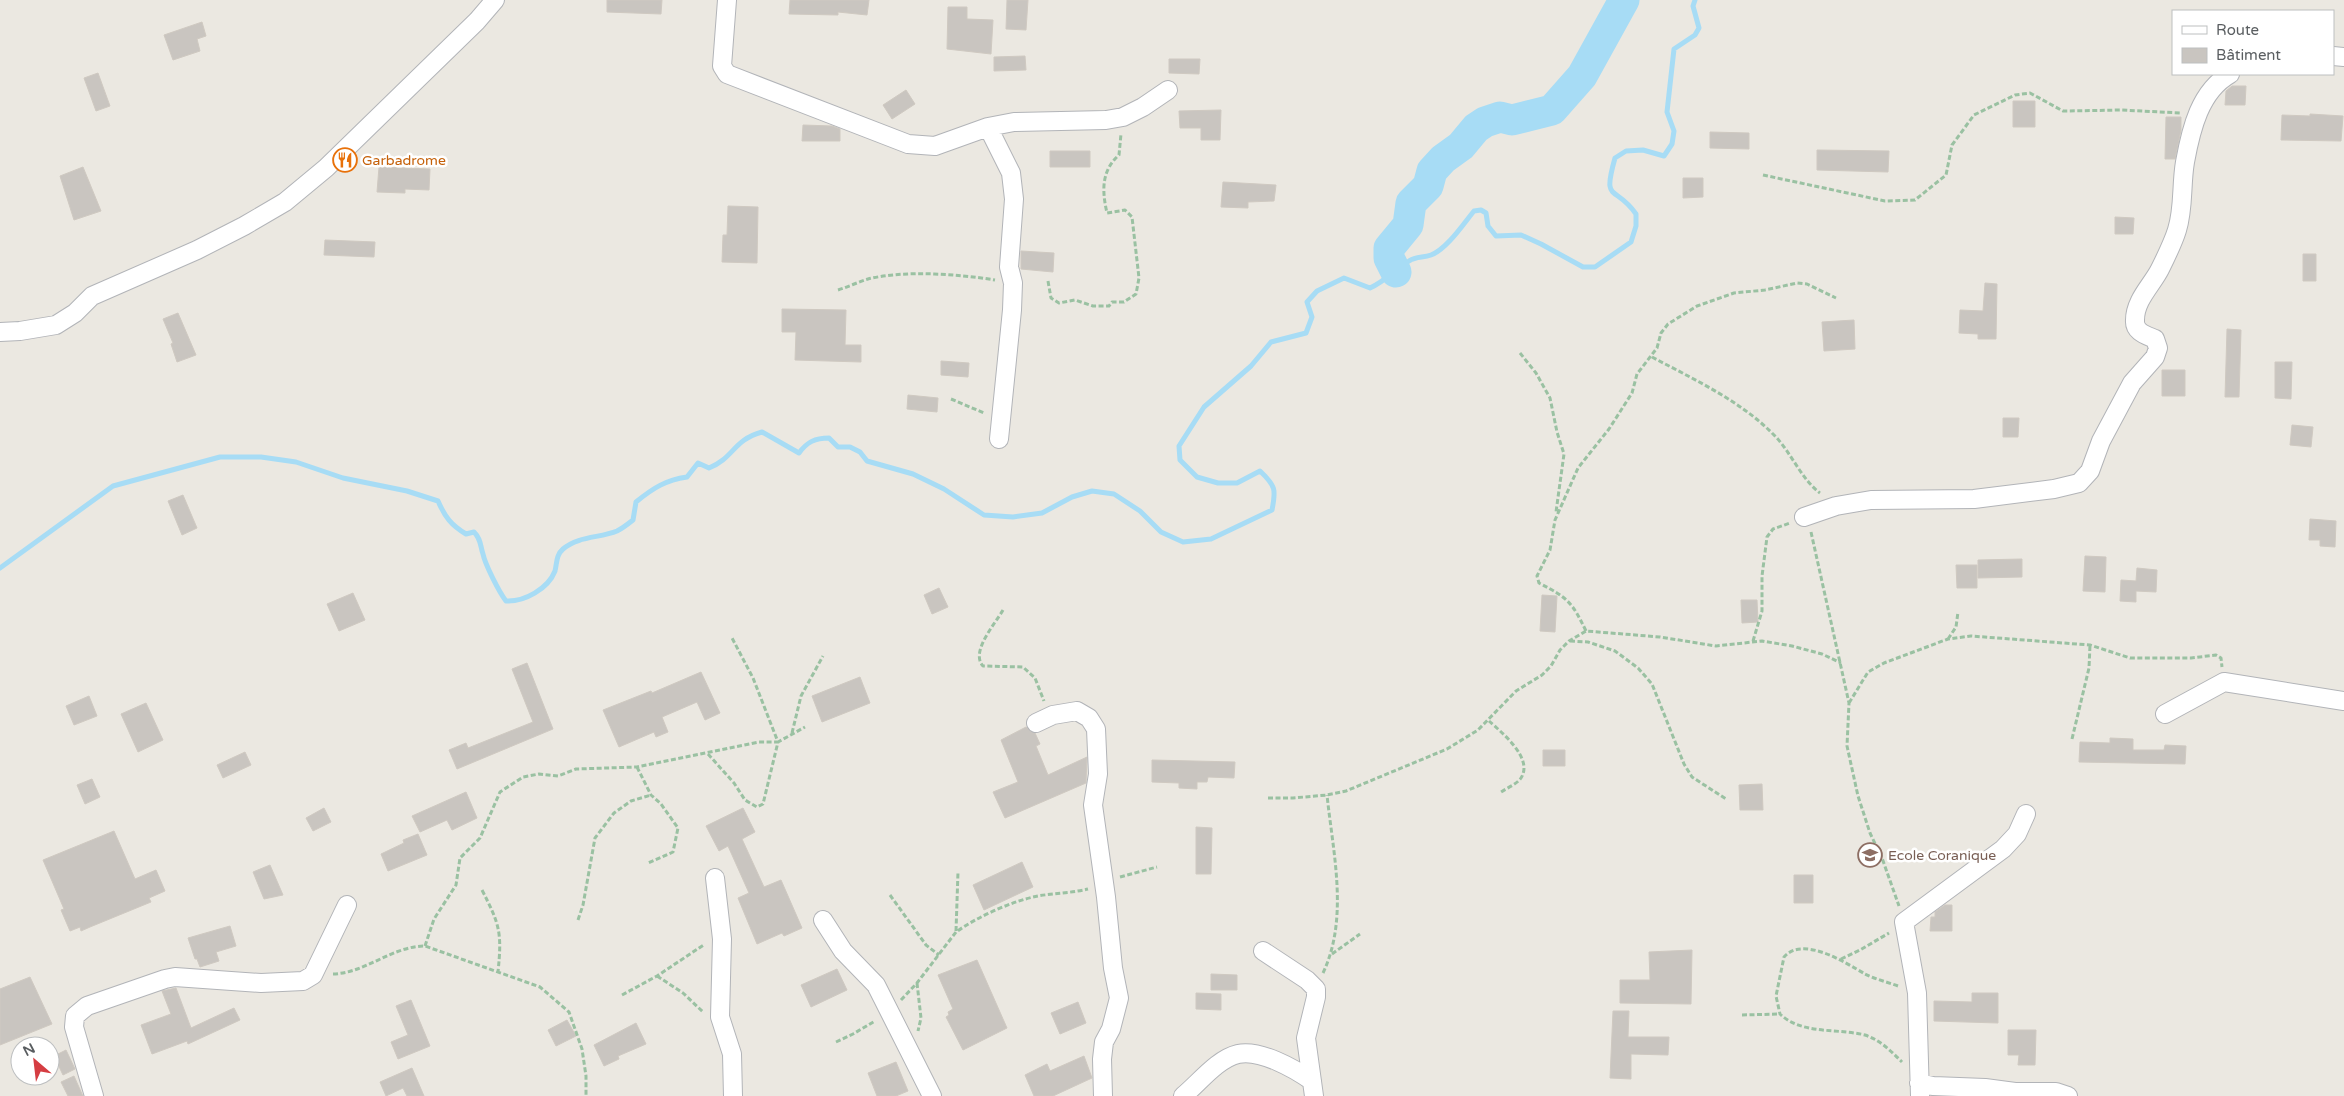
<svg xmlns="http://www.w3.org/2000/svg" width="2344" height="1096" viewBox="0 0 2344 1096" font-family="'Varela Round',sans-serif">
<rect width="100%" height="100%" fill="#ebe8e1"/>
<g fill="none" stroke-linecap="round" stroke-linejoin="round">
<path stroke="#a7dcf5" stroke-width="5" d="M0 568 113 486 220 457H261L296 462 343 478 407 491 438 501C445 517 451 525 466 534L474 532C481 539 480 545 483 554 485 564 499 592 506 601 524 602 548 589 555 571 557 563 556 555 563 549 578 536 600 538 617 531 623 528 628 524 633 520L636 502C653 488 666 480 687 477L698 463 709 468C734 458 733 440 762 432L799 453C807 442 815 438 829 438L838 447H850L860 452 867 461 913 474 944 489 984 515 1013 517 1042 513 1072 497 1092 491 1114 494 1140 511 1161 532 1183 542 1211 539 1272 510C1276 490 1276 486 1260 471L1237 483H1218L1197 477 1180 460 1179 446 1204 407 1251 366 1271 342 1306 333 1312 317 1307 302 1317 291 1344 278 1370 288C1385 281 1395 270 1409 261 1416 256 1423 258 1431 255 1447 249 1464 223 1474 211L1481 210 1486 213 1488 226 1496 236 1521 235 1541 244 1583 267H1595L1631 242 1636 226V214C1615 184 1602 204 1615 158L1626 151 1643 150 1664 156 1672 144 1674 131 1667 112 1674 49 1695 35 1699 28 1693 6 1695 0"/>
<path stroke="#a7dcf5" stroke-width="31" d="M1396 272 1389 258V248L1408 225 1411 203 1428 186 1432 171 1443 159 1461 146 1476 128 1485 122 1500 117 1512 120 1552 110 1582 76 1624 0"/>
</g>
<path fill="#c9c5c0" stroke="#cfc9c1" d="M607 0H662L661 14 607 12Z
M790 0H869L867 15 838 12V15L789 14Z
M1007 0H1028L1026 30 1006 29Z
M948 7H967V19L993 20 991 54 947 49Z
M202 22 206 36 197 39 200 51 173 60 164 35Z
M1025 56 1026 70 994 71V57Z
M1169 59H1200L1199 74 1169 73Z
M98 73 110 106 96 111 84 78Z
M2232 86H2246L2245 105H2225L2226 91Z
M906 90 915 104 892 119 883 105Z
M2013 101H2035V127H2013Z
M1221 110 1220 140H1201V128H1180L1179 111Z
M2310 114 2343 116 2341 141 2281 140 2282 115 2310 116Z
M2166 117H2181V130L2175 159H2165Z
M803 125 832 126 840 129V141H802Z
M1710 132 1749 133V149L1710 148Z
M1817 150 1889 151 1888 172 1817 170Z
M1050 151H1090V167H1050Z
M83 167 101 211 74 220 60 176Z
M379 167 430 169 429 190 405 189V193L377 192Z
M1683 178H1703V197L1683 198Z
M1223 182 1276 185 1274 201 1248 202V208L1221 207Z
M728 206 758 207 757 263 722 262 723 235H727Z
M2115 217 2134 218 2133 234H2115Z
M325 240 375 242 374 257 324 255Z
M1021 251 1054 253 1053 272 1021 269Z
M2303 254H2316V281H2303Z
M1985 283 1997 284 1996 339H1978V334L1959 333 1960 310 1983 311Z
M782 309 846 310 845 345H861V362L795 360 796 332H782Z
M178 313 196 355 177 362 171 344 173 343 163 319Z
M1854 320 1855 349 1824 351 1822 322Z
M2227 329 2241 330 2239 397H2225Z
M941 361 969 363 968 377 941 375Z
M2275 362H2292L2291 399 2275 398Z
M2162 370H2185V396H2162Z
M908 395 938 398 937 412 907 409Z
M2003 418H2019L2018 437H2003Z
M2292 425 2313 427 2311 447 2290 445Z
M183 495 197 528 182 535 168 501Z
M2310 519 2336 521 2335 547 2320 546V540H2309Z
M2085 556 2106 557 2105 592 2083 591Z
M2022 559V577L1978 578V560Z
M1956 565H1977V588H1957Z
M2137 568 2157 570 2156 592 2136 591V602L2120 601 2121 580 2136 581Z
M939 588 948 607 932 614 924 595Z
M353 593 365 620 339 631 327 604Z
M1542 595 1557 596 1555 632 1540 631Z
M1741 600H1757L1758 622 1742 623Z
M527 663 553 729 457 769 449 750 466 743 468 748 533 722 512 669Z
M701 672 720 713 705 720 697 702 662 717 668 732 656 737 654 732 619 747 603 710 651 691 652 693Z
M860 677 870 703 822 722 812 696Z
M89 696 97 716 74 725 66 706Z
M146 703 163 740 138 752 121 714Z
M1026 727 1035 733 1040 744 1036 746 1048 775 1087 757 1086 783 1005 818 993 792 1018 782 1001 740Z
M2110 738 2133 739V750H2164L2165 745 2186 746 2185 764 2079 762 2080 742 2110 743Z
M1543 750H1565V766H1543Z
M245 752 251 765 223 778 217 765Z
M1152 760 1235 762 1234 778 1208 777 1207 782H1197V789L1179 788V783L1152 782Z
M92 779 100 797 85 804 77 785Z
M1762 784 1763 810H1740L1739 785Z
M466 792 477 818 452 830 447 820 420 832 412 816Z
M324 808 331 822 313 831 306 818Z
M743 808 755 832 742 839 764 887 781 880 802 928 784 936 782 933 757 944 738 898 749 893 728 846 719 851 706 826Z
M1196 827 1212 828 1211 874H1196Z
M114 831 135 879 156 870 165 891 149 898 151 902 90 927 81 931 80 927 70 931 61 910 64 909 43 860Z
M418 834 427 855 388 871 381 854 404 843 403 840Z
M1022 862 1033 887 984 910 973 885Z
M270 865 283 895 264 899 253 872Z
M1794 875H1813V903H1794Z
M1945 905H1952V931H1930L1931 917H1935V912Z
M230 926 236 946 216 952 219 961 200 967 197 959H195L188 938Z
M1692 950 1691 1004 1620 1003V980H1650L1649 952Z
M977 960 1007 1028 963 1050 946 1017 949 1015 948 1012 953 1009 938 975Z
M837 969 847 990 811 1007 801 985Z
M1211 974 1237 975V990H1211Z
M30 977 52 1024 0 1045V989Z
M176 988 191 1028 234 1008 240 1020 188 1044 187 1041 152 1054 141 1025 171 1014 162 991Z
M1196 993 1221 994V1010L1196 1009Z
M1972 993H1998V1023L1934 1021V1001L1972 1002Z
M411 1000 430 1046 398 1059 391 1042 408 1035 396 1006Z
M1078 1002 1086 1023 1060 1034 1051 1013Z
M1613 1011H1629L1628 1037H1669L1668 1055 1631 1054V1079L1610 1078Z
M567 1020 576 1036 556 1046 548 1030Z
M636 1023 646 1044 618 1056 619 1059 604 1066 594 1045Z
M2008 1030H2036L2035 1065H2018L2019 1055H2008Z
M66 1050 75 1069 63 1075 54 1056Z
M1084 1056 1092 1078 1053 1096H1034L1025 1075 1047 1064 1050 1071Z
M896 1062 908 1091 896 1096H877L868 1073Z
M412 1068 424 1096H407L403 1088 386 1096 380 1082Z
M74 1076 82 1094 83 1096H68L61 1082Z"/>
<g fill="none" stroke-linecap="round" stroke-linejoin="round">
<g stroke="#b2b4b8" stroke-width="20">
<path id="minor" d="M727 0 722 66 727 74 908 144 935 146 988 127 1014 122 1106 120 1123 117 1143 107 1168 90
M2333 56 2344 57
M988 127 1011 173 1014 199 1009 267 1013 283 1012 310 999 439
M0 332 20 331 56 325 75 313 92 296 197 250 244 226 285 202 326 168 477 21 495 0
M1804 517 1836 506 1871 500 1974 499 2054 489 2079 483 2090 471 2101 441 2132 383 2155 357 2158 348 2155 339C2146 335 2134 332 2135 320 2135 300 2152 285 2160 269 2166 257 2173 243 2177 230 2184 208 2181 185 2185 162 2191 129 2200 91 2230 74
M2165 714 2224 682 2344 701
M1036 723 1053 715 1077 711 1089 718 1096 729 1098 774 1093 805 1106 897 1113 968 1119 998 1111 1029 1104 1042 1102 1059 1103 1096
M715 878 722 939 720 1017 732 1054 733 1096
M823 920 843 951 876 985 932 1096
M1263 951 1307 980 1316 989V997L1306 1038 1314 1096
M1919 1083 1933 1086 1985 1088 2015 1092H2056L2068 1096
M94 1096 74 1027 75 1016 87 1006 165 979 175 977 261 983 303 981 313 975 347 905
M1183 1096C1199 1083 1217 1059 1238 1054 1260 1049 1295 1069 1312 1081
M1920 1096 1917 993 1904 922 2003 849 2017 834 2026 814"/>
</g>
<path stroke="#9ac1a2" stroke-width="3" stroke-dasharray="5 2.5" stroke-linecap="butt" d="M1763 175 1885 201 1915 200 1946 175 1952 145 1974 115 2015 95 2030 93 2063 111 2122 110 2181 113
M1048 281 1051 298 1059 303 1075 300 1093 306H1109L1112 302H1124L1136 294 1139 278 1132 217 1125 210 1107 213C1102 191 1101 171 1119 155L1121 134
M838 290C848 287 858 282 868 279 904 270 958 274 995 280
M1520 353 1536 373 1550 398 1557 432 1564 454 1556 512
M1652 357C1693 379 1739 400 1772 433 1791 451 1800 478 1820 493
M951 399 984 413
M1811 532 1849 703 1847 746 1858 796 1870 833 1882 858 1899 906
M1003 610C995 624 970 652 983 666L1023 667 1035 678 1044 701
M1586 631C1572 602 1568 598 1539 583L1537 576 1550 550 1555 520 1578 468 1609 429 1632 393 1637 374 1657 348 1661 333 1668 324 1697 306 1734 293 1765 290 1797 283 1807 284 1836 298
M1948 639 1956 627 1958 612
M1570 641 1588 642 1615 651 1638 668 1652 684 1684 764 1692 777 1726 799
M1753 641 1762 611V576L1767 537 1773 529 1790 523
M1849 703 1868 672 1884 663 1948 639 1971 636 2090 645 2130 658H2191L2216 655 2221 658 2222 667
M1489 721C1501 732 1534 758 1521 778 1517 784 1507 788 1501 792
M792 733 801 696 823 656
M2072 739 2089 668 2090 645
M708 754 734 783 745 800 757 807 763 804 778 742 805 727
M637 767 651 795 661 804 678 828 673 852 648 863
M1268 798H1293L1327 795 1346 791 1447 749 1478 730 1516 691 1542 675 1551 666 1560 650 1569 641 1586 631 1660 637 1716 646 1762 641 1792 646 1822 654 1841 663
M1120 877 1157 867
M482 890C500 925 502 933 498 972
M890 895 926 945 939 955
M578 920 583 905 595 838 614 813 631 801 651 795
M956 931 958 872
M425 946 434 919 456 885 460 858 480 838 500 792 523 777 539 774 558 776 576 769 637 767 759 742H778L753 678 731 636
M1332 954 1360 934
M1841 959 1860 950 1889 933
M1323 973C1349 918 1333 853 1327 795
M333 974C366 973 392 946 425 946L540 987 569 1012 582 1049 586 1076V1096
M657 976 683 993 703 1012
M917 983 921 1018 918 1031
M1898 986C1887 982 1875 979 1865 974 1846 963 1803 935 1784 957L1776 996 1780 1014C1802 1035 1837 1028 1865 1035 1880 1040 1891 1051 1902 1062
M622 995 657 976 705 944
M901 1000 917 983 956 932C977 917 1012 901 1038 896 1055 893 1072 893 1088 889
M1742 1015 1780 1014
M836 1042 853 1034 875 1021"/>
<use href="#minor" stroke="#fff" stroke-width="18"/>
</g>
<defs>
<g id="restaurant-ring" transform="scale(1.25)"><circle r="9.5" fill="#fff" stroke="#e8710a" stroke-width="1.5"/><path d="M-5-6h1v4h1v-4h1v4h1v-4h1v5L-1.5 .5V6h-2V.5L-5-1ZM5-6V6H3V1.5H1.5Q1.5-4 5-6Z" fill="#e8710a"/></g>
<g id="school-ring" transform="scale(1.25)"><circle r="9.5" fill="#fff" stroke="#8d6e63" stroke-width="1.5"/><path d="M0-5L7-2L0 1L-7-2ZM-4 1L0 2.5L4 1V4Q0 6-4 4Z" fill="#8d6e63"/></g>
</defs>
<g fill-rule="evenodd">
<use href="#restaurant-ring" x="345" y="160"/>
<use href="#school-ring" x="1870" y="855"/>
</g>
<g text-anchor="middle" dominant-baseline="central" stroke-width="5" stroke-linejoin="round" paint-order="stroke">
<g font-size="14" fill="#c56008" stroke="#fff" text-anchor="start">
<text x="362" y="160">Garbadrome</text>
</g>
<g font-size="14" fill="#785e54" stroke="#fff" text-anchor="start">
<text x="1888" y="855">Ecole Coranique</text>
</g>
</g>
<rect x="2172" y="10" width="162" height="65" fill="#ffffff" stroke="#bdbfc0"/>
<rect x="2182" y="26" width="25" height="8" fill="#ffffff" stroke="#bdbfc0"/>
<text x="2216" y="35" font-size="15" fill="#5a5e61">Route</text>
<rect x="2182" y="48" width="25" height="15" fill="#c9c5c0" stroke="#bdbfc0"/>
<text x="2216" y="60" font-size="15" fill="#5a5e61">Bâtiment</text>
<g transform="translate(35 1061) rotate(332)"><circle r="24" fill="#ffffff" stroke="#bdbfc0"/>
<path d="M0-4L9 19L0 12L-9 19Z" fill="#d53d42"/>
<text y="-8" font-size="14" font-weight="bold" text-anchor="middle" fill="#5a5e61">N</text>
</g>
</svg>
